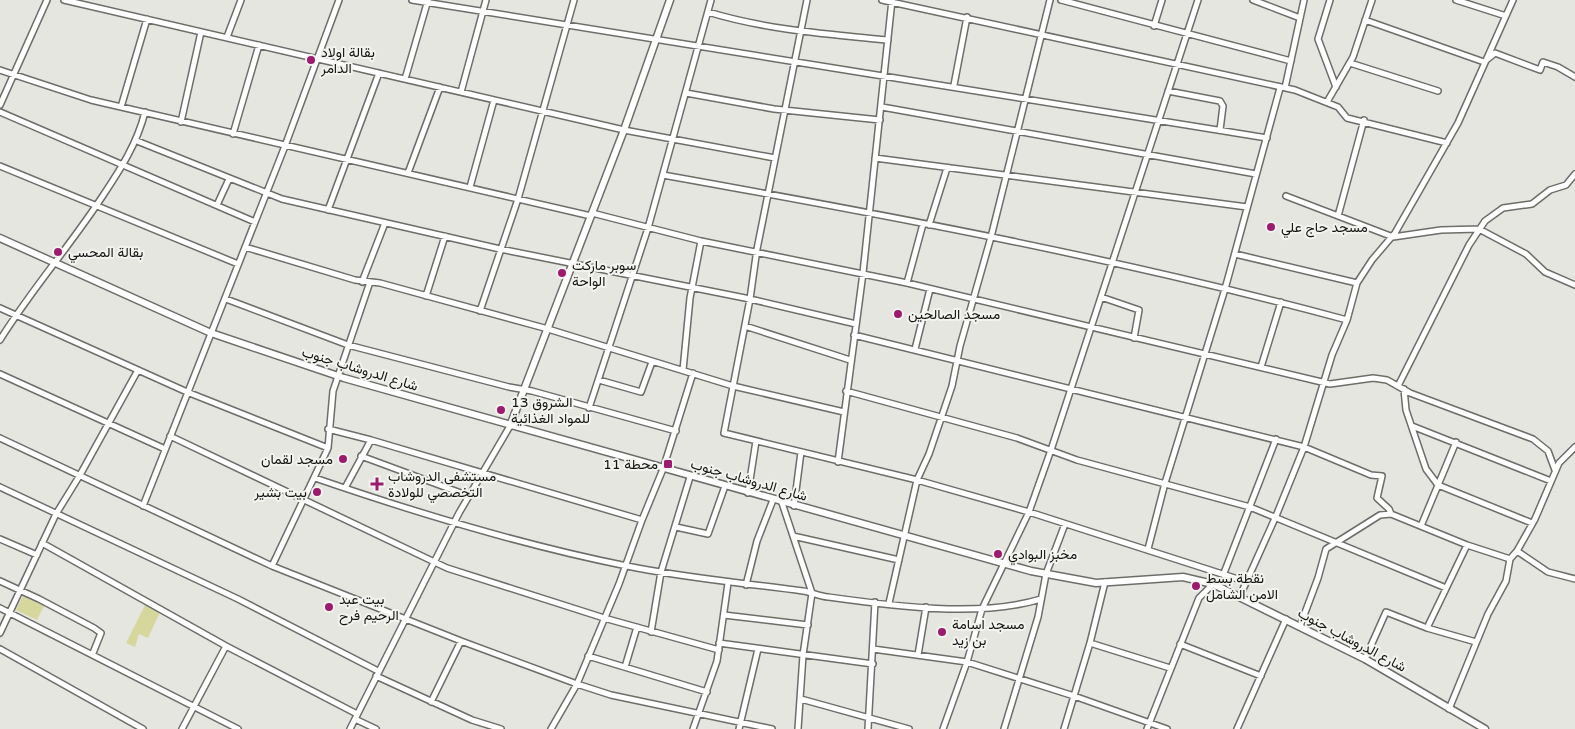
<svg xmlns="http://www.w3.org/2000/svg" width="1575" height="729" viewBox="0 0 1575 729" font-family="'Varela Round',Vazirmatn,sans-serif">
<rect width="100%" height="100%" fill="#e6e6e1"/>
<path fill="#d6d79c" d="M23 596 44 606 37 620 16 610Z
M145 605 160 612 148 638 139 634 135 647 126 643Z"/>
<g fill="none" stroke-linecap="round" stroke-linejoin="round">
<g stroke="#6d6d6a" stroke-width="8">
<path id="minor" d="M64 0 624 130 775 158
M412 0C697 48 982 90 1267 138
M807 0 757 249 750 299 724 433 917 480 1029 512 1247 582
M882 0 1295 90 1338 107 1347 118 1447 143
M1061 0 1291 61
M1253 0 1300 18
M1330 0 1318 39 1336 87
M1456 0 1506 16
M708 12C767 30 827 34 888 40
M1365 20 1484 62 1495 53 1540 70 1543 62 1558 67 1575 77
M1154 26 1162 0
M227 37 241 0
M1350 63 1438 91
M0 70 91 100 591 216
M405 79 428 0
M954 85 967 17
M1285 88 1304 0
M1168 91 1220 101 1223 106 1220 130
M461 92 486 0
M686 93 774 109 880 120
M1327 102 1353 57 1372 0
M0 105 47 0
M121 107 147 19
M882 107 1256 174
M0 112 255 222
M181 122 201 32
M233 134 259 45
M137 141 282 199 500 249 750 299 856 324
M875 158 1247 207
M0 166 238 264
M408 173 440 87
M663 175C892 216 1122 259 1347 320
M470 187 494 100
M1286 196 1393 237 1441 230 1479 229 1526 254 1545 272 1575 285
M217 205 229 179
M328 210 379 73
M592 213 701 241 907 283 1330 384 1373 378 1387 380 1410 393 1533 439 1548 451 1555 470
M1338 216 1364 120
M929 225 947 168
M245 247 355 280 380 283 548 329 733 386 844 412
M1235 254 1357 283
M362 282 385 223
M907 283 923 224
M426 296 445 236
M1101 297 1139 310 1134 338
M226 299 348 345 509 387 532 391 676 431
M0 308 187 392 328 448
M480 311 518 199 574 0
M745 326 850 360
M854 335 1304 447 1371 475 1382 476 1377 498 1389 509 1391 514
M0 340C31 290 70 246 102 197 120 170 137 144 145 112
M915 349 930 289
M1261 367 1281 302
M683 370 690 298 701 241
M0 374 165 449
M599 380 641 392 652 362
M1398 386 1469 245 1485 221 1503 208 1532 204 1550 190 1566 185 1575 174
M1404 389 1406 410 1426 469 1438 485 1532 523
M846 391 1017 438 1077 460 1250 507 1446 588
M589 408 648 228 711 0
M1412 426 1551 481
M328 429 371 440 642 520
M170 436 447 568 604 618 719 650
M0 438 272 566 461 641 577 684 611 695 772 729
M361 456 469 496
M838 462 863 273 892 0
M315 478C417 513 522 545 627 566 685 578 744 583 803 591 811 592 819 596 828 597 893 606 979 618 1041 599
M0 487 238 599 378 671
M345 488 371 440
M748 493 756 441
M782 503 812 593 803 655 798 729
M143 506 285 146 339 0
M794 506 801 452
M1421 526 1456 442
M676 527 708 534 725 486
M793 536 899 560
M0 539 37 555
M42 543 226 646 357 714
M1148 549 1165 483 1225 289 1280 88
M1517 551 1548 572 1575 579
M272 566 328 448 333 391 370 282
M1224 573 1276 439
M0 581 39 599 94 628 101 633 93 653
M746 585 757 541 773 500
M1240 596 1276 516 1304 447 1332 355 1347 320 1357 283 1372 260 1395 233 1458 123 1513 0
M889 603 917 480 929 454 952 386 960 346 991 237 1050 0
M0 608 238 729
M724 615 808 625
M1300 626 1318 578 1326 549 1380 515 1391 514 1467 545 1510 559
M1427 628 1467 545
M651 632 661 572 690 477
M0 633 56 514 80 475 138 370
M719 643 873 664
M1090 643 1170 668
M1180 644 1261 676
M0 649 143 729
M873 649 967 662 1074 696 1167 729
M918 655 926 607
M588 656 707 692
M1365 659 1386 612 1427 628 1476 642
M625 667 637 627
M376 676 472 720 501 729
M801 699 909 729
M431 702 461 641
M1449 709 1488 614 1506 581 1510 559 1517 551 1535 519 1559 463 1575 447
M355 719 376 729
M182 729 226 646
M350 729 459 513 510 426
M551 729 577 684 619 584 642 520 663 469 693 373
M693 729 717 661 728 583
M739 729 758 649
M868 729 875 602
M943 729 967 662 982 609 1029 512 1051 450 1198 0
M1004 729 1038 617 1046 574 1065 524
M1064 729 1090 643 1105 582
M1147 729 1199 598 1213 584
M1237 729 1286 619"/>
</g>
<g stroke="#6d6d6a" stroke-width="9">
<path id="tertiary" d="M0 238 211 333 344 378 1031 571 1096 583 1183 577 1213 584 1365 659 1485 729
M510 426 624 130 670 0"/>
</g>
<use href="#minor" stroke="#fff" stroke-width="5"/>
<use href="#tertiary" stroke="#fff" stroke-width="6"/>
</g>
<g fill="#9d1b6e" stroke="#f3f3ef" stroke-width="2">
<circle cx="311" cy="60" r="5"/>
<circle cx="1271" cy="227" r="5"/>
<circle cx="58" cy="252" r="5"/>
<circle cx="562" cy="273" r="5"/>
<circle cx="898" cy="314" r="5"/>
<circle cx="501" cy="410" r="5"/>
<circle cx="343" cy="459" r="5"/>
<rect x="663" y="459" width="10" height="10" rx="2.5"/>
<path d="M374.5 476.5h5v5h5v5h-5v5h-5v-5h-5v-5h5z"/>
<circle cx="317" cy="492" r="5"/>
<circle cx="998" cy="554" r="5"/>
<circle cx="1196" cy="586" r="5"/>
<circle cx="329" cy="607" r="5"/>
<circle cx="942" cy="632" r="5"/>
</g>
<g text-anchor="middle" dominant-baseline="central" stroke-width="4" stroke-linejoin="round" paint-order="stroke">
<g font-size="14" fill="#141413" stroke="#f3f3ef" text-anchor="start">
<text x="321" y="52">بقالة اولاد<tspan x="321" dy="16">الدامر</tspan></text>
<text x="1281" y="227">مسجد حاج علي</text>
<text x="68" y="252">بقالة المحسي</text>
<text x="572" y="265">سوبر ماركت<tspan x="572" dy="16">الواحة</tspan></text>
<text x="908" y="314">مسجد الصالحين</text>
<text x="511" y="402">الشروق 13<tspan x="511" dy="16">للمواد الغذائية</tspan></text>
<text x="333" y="459" text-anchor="end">مسجد لقمان</text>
<text x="658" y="464" text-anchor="end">محطة 11</text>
<text x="388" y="476">مستشفى الدروشاب<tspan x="388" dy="16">التخصصي للولادة</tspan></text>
<text x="307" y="492" text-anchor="end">بيت بشير</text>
<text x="1008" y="554">مخبز البوادي</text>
<text x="1206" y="578">نقطة بسط<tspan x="1206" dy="16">الامن الشامل</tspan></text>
<text x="339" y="599">بيت عبد<tspan x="339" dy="16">الرحيم فرح</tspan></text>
<text x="952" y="624">مسجد اسامة<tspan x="952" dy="16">بن زيد</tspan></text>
</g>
<g font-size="14" fill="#141413" stroke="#f3f3ef">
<text transform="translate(360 369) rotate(17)">شارع الدروشاب جنوب</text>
<text transform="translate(749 480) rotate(16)">شارع الدروشاب جنوب</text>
<text transform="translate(1352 640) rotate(28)">شارع الدروشاب جنوب</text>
</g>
</g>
</svg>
